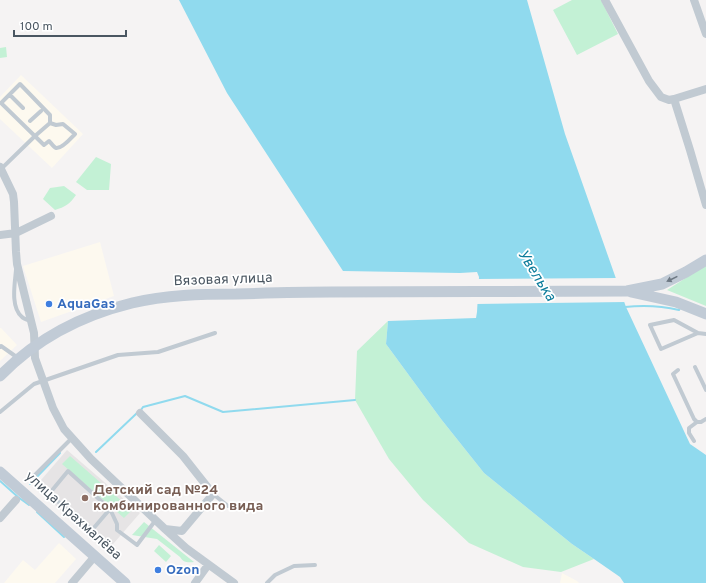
<svg xmlns="http://www.w3.org/2000/svg" width="706" height="583" viewBox="0 0 706 583" font-family="Overpass,sans-serif">
<rect width="100%" height="100%" fill="#f5f3f3"/>
<path fill="#fdf9ef" d="M21 75 83 134 52 168 0 119V97Z
M100 242 114 296 41 322 23 266Z
M0 328H1L17 345 0 361Z
M59 543 76 559 55 583H4L23 560 35 570Z
M562 573 577 581 579 583H560Z"/>
<path fill="#e6e4e5" d="M67 450 140 513 107 551 35 487Z"/>
<path fill="#c3f1d5" d="M572 0H601L618 34 577 55 553 10Z
M6 47 7 57 0 58V48Z
M96 157 111 164 109 190H87L76 182Z
M64 186 76 195C70 204 65 207 55 210L43 199 50 188Z
M706 265V306L667 290Z
M388 321 386 344 441 419 484 473 572 544 594 559 561 572 523 567 469 543 423 500 389 459 355 400 357 351Z
M70 456 132 510 124 518 62 464Z
M144 522 194 562C187 563 183 562 180 557L157 539 132 535Z
M159 545 171 556 166 562 154 551Z"/>
<path fill="#90daee" d="M179 0H527L565 134 626 307 690 444 706 455V583H624L620 577 594 559 572 544 484 473 441 419 386 344 388 321 476 318 477 312 479 277 477 272 460 273 343 271 227 93Z"/>
<path fill="#f5f3f3" d="M618 278 626 302 476 304 477 279Z"/>
<g fill="none" stroke-linecap="round" stroke-linejoin="round">
<path stroke="#90daee" stroke-width="2" d="M625 307C643 305 662 306 679 310L680 308
M141 410 143 407 185 396 223 412 355 400
M96 452 137 413
M0 481 18 497 29 505
M30 484 60 453
M37 512 64 537"/>
<path stroke="#c1cad2" stroke-width="4" d="M20 84 50 115V123L56 125 63 124 75 134C72 137 62 149 56 148 54 147 51 143 49 141L44 145 1 103Z
M10 95 23 108
M30 121 41 111
M1 169 35 136 50 123
M16 270C15 283 10 307 22 317 24 319 28 320 31 321
M698 333 674 320 650 325 661 349 698 333 706 334
M0 347 1 346 18 358
M695 367 706 390
M678 370 673 374 694 419 697 422H701L706 419
M0 412 34 384 118 355 158 352 215 333
M694 441 689 433V428L697 422
M33 477 72 438
M213 494 228 506
M110 509 92 530 49 494 68 471 110 509 117 524V530L137 545 155 521
M267 583 275 575 294 566 315 565"/>
<path stroke="#c1cad2" stroke-width="8" d="M605 0 649 81 661 97 669 100 674 99 690 150 706 205
M694 0 706 34
M674 99 706 89
M0 167 13 194 14 202 16 252 17 264 34 333 35 358 53 408 64 429 91 459 165 529 186 548 234 583
M0 235 16 233 51 216
M140 413 183 456 213 494 182 531 165 529
M0 518 16 500
M72 583 95 556
M195 583 208 565"/>
<path stroke="#c1cbd6" stroke-width="11" d="M631 292 676 302 706 314
M0 376C36 339 83 315 132 303 166 295 201 294 236 294 267 293 299 292 330 292 429 292 528 291 627 291L662 284 686 272 706 260
M0 472 125 583"/>
</g>
<defs><path id="oneway-solid" d="M-6-.8H1V-3.2L6.5 0L1 3.2V.8H-6Z"/></defs>
<use fill="#6e7984" href="#oneway-solid" transform="translate(672 279) rotate(154)"/>
<g fill="#3f7fe0" stroke="#fff" stroke-width="1.5">
<circle cx="49" cy="304" r="4"/>
<circle cx="158" cy="570" r="4"/>
</g>
<circle fill="#8d6e63" stroke="#fff" stroke-width="1.5" cx="85" cy="498" r="4"/>
<g text-anchor="middle" dominant-baseline="central" stroke-width="3.5" stroke-linejoin="round" paint-order="stroke">
<g font-size="14" fill="#4a5661" stroke="#fff">
<text transform="translate(223 280) rotate(-2)">Вязовая улица</text>
<text transform="translate(73 516) rotate(42)">улица Крахмалёва</text>
</g>
<g font-size="14" font-weight="bold" fill="#366cbe" stroke="#fff" text-anchor="start">
<text x="57" y="304">AquaGas</text>
<text x="166" y="570">Ozon</text>
</g>
<g font-size="14" font-weight="bold" fill="#785e54" stroke="#fff" text-anchor="start">
<text x="93" y="490">Детский сад №24<tspan x="93" dy="16">комбинированного вида</tspan></text>
</g>
<g font-size="15" font-style="italic" fill="#0c7c9b" stroke="#fff">
<text transform="translate(536 276) rotate(58)">Увелька</text>
</g>
</g>
<path d="M14 30v6h112v-6" fill="none" stroke="#4a5661" stroke-width="2"/>
<text x="20" y="30" font-size="12" fill="#4a5661" stroke="#ffffff" stroke-width="3" paint-order="stroke">100 m</text>
</svg>
